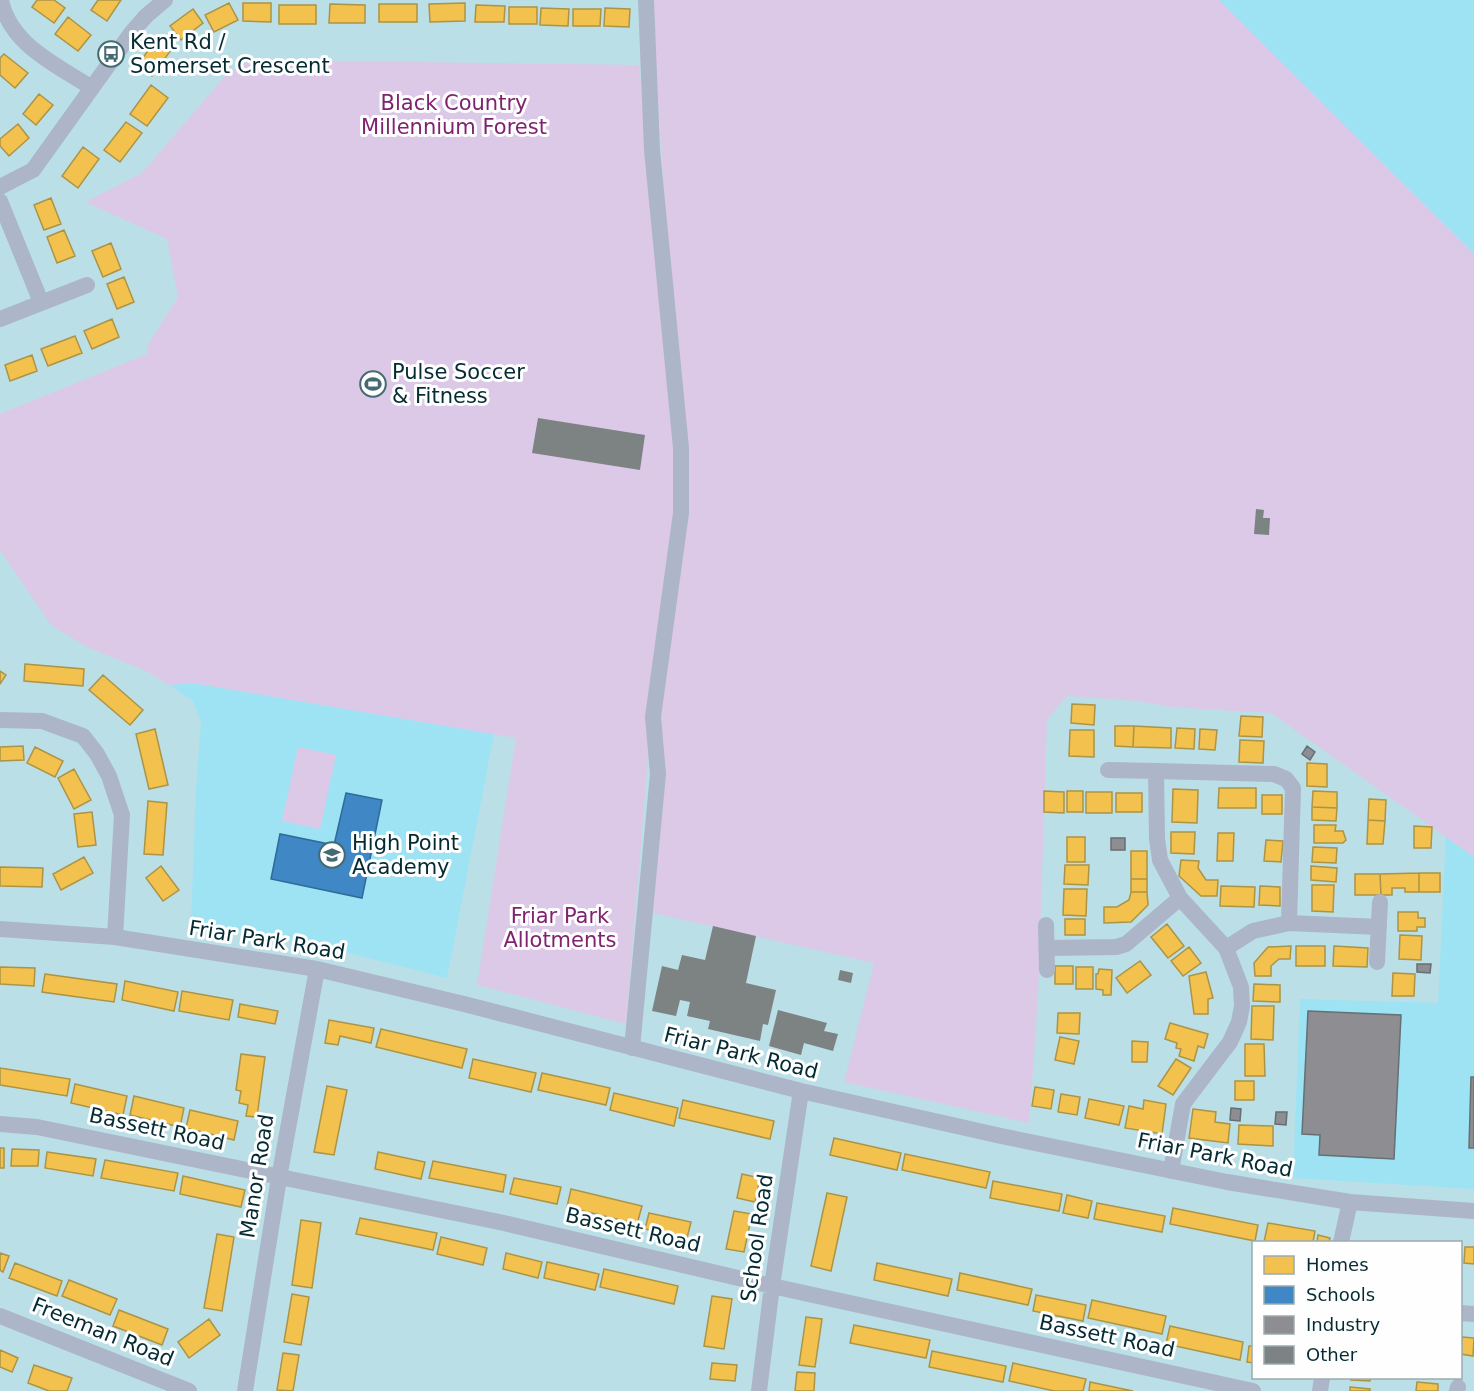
<svg xmlns="http://www.w3.org/2000/svg" width="1474" height="1391" viewBox="0 0 1474 1391" font-family="'DejaVu Sans',sans-serif">
<rect width="100%" height="100%" fill="#bbdfe7"/>
<path fill="#9de3f4" d="M1219 0H1474V254Z
M193 683 494 734 447 978 345 952 191 922 196 788 201 722 193 701 169 685Z
M1446 837 1474 857V1189L1293 1178 1300 999 1438 1003Z"/>
<path fill="#dcc9e8" d="M653 0H1219L1474 254V857L1271 713 1171 707 1138 701 1067 696 1047 719 1038 998 1029 1123 844 1082 874 963 653 913 659 717 685 515 655 56Z
M248 60 639 65 678 450 677 516 647 735 648 758 626 1024 477 985 516 738 193 683 169 685 146 671 87 647 51 625 0 550V414L147 354 149 343 178 297 167 239 85 202 142 173 224 77Z
M298 747 336 755 320 829 282 821Z"/>
<path fill="#f2c14e" stroke="#ab9446" stroke-width="1.5" d="M37 0H54L65 8 54 23 32 7Z
M98 0H121L107 21 91 10Z
M229 3 238 20 214 32 205 15Z
M243 3H271V22L243 21Z
M465 3V21L430 22 429 4Z
M330 4 365 5V23H329Z
M379 4H417V22H379Z
M279 5H316V24H279Z
M476 5 505 6 504 22H475Z
M509 7H537V24H509Z
M541 8 569 9 568 26 540 25Z
M605 8 630 9 629 27 604 26Z
M193 9 203 23 181 40 170 26Z
M573 9H601L600 26H573Z
M68 17 91 35 78 51 55 34Z
M159 35 174 46 152 76 137 66Z
M4 54 28 73 15 88 0 75V58Z
M151 85 168 98 147 126 130 114Z
M39 94 53 105 36 125 23 114Z
M126 122 142 133 120 162 104 150Z
M18 124 29 138 9 156 0 146V139Z
M83 147 99 159 78 188 62 176Z
M51 198 61 224 44 230 34 205Z
M64 230 75 256 57 263 47 237Z
M111 243 121 269 103 277 92 251Z
M124 277 134 302 117 309 107 284Z
M112 319 119 337 92 349 84 331Z
M75 336 82 353 48 366 41 349Z
M32 355 37 371 10 381 5 365Z
M25 664 84 669 83 686 24 681Z
M0 671 6 675 0 684Z
M103 675 143 710 130 725 89 690Z
M1072 704 1095 705 1094 725 1071 723Z
M1241 716 1263 717 1262 737 1239 736Z
M1115 726H1134L1133 747 1115 746Z
M1134 726 1171 728V748L1133 747Z
M1177 728 1195 729 1194 749 1175 748Z
M155 729 168 785 149 789 136 734Z
M1200 729 1217 730 1215 750 1199 749Z
M1070 730H1094V757L1069 756Z
M1240 740 1264 741 1263 763 1239 762Z
M23 746 24 760 0 761V747Z
M35 747 63 761 55 777 27 763Z
M1307 763 1327 764V787L1307 786Z
M74 769 91 800 74 809 58 778Z
M1219 788H1256V808H1218Z
M1173 789 1198 790 1197 823 1172 822Z
M1044 791 1064 792V813L1044 812Z
M1067 791H1083V812H1067Z
M1313 791 1337 792V808L1312 807Z
M1086 792H1112V813H1086Z
M1116 793H1142V812H1116Z
M1262 795H1282V814H1262Z
M1369 799 1386 800 1385 821 1368 820Z
M148 801 167 803 163 855 144 854Z
M1312 807 1337 808 1336 821 1312 820Z
M92 812 96 845 78 847 74 814Z
M1368 820 1385 821 1383 844H1367Z
M1314 825H1336L1335 831H1343L1346 840 1343 843H1314Z
M1414 826 1432 827 1431 848H1414Z
M1171 832H1195L1194 854 1171 853Z
M1218 833H1234L1233 861H1217Z
M1067 837H1085V862H1067Z
M1266 840 1283 841 1281 862 1264 861Z
M1313 847 1337 848 1336 863 1312 862Z
M1131 851H1147V879H1131Z
M84 857 93 873 61 890 53 874Z
M1181 860 1199 861 1198 868 1206 880H1218L1217 896H1201L1179 876Z
M1065 865H1089L1088 885 1064 884Z
M161 866 179 890 163 901 146 878Z
M1311 866 1337 868 1336 882 1311 880Z
M0 867 43 868 42 887 0 886Z
M1419 873H1440V892H1419Z
M1419 873V892H1405V888H1392V895H1381L1380 874Z
M1355 874H1380L1381 895H1355Z
M1131 879H1147V892H1131Z
M1312 885H1334L1333 912 1312 911Z
M1221 886 1255 887 1254 907 1220 906Z
M1260 886 1280 887V906L1259 905Z
M1064 889H1087L1086 916 1063 915Z
M1131 892H1147L1148 905 1131 922 1104 923V907H1117L1129 900Z
M1398 912H1418V918H1425V927H1417V931H1398Z
M1065 919H1085V935H1065Z
M1167 924 1184 946 1168 958 1151 937Z
M1400 935 1422 936 1421 960 1399 959Z
M1291 946 1290 959H1279L1271 966V976H1255L1254 963 1268 947Z
M1296 946H1325V966H1296Z
M1334 946 1368 948 1367 967 1333 966Z
M1189 947 1201 963 1183 976 1171 961Z
M1140 961 1151 975 1127 993 1116 978Z
M1055 966H1073V984H1055Z
M0 967 35 968 34 986 0 984Z
M1076 967H1093V989H1076Z
M1099 969 1112 970 1111 995H1103V990L1096 989V974H1098Z
M1206 972 1213 998 1208 999V1014H1194L1189 976Z
M1393 973 1415 974 1414 996H1392Z
M45 974 117 984 114 1002 42 992Z
M125 981 178 992 174 1011 122 1000Z
M1254 984 1280 985V1002L1253 1001Z
M182 991 233 1000 229 1020 179 1011Z
M240 1004 278 1011 275 1024 238 1017Z
M1252 1006H1274L1273 1040 1251 1039Z
M1058 1013H1080L1079 1034 1057 1033Z
M329 1020 374 1028 371 1043 340 1036 338 1045 325 1043Z
M1170 1023 1208 1034 1204 1048 1198 1046 1194 1061 1179 1056 1181 1049 1176 1048 1177 1043 1165 1039Z
M381 1029 467 1049 462 1068 376 1047Z
M1060 1037 1079 1041 1074 1064 1055 1060Z
M1132 1041 1148 1042 1147 1062H1132Z
M1245 1044H1264L1265 1076H1245Z
M241 1054 265 1057 257 1117 246 1116 248 1105 239 1103 241 1091 236 1090Z
M473 1059 536 1073 531 1092 469 1078Z
M1176 1059 1191 1068 1173 1095 1158 1086Z
M0 1068 70 1079 67 1096 0 1085Z
M542 1073 610 1088 606 1105 538 1090Z
M1235 1081H1254V1100H1235Z
M75 1084 127 1096 123 1115 71 1103Z
M327 1086 347 1090 334 1155 314 1152Z
M1035 1087 1054 1090 1051 1109 1032 1106Z
M614 1093 678 1108 674 1126 610 1110Z
M1061 1094 1080 1097 1077 1115 1058 1112Z
M134 1096 184 1108 180 1127 130 1115Z
M1089 1099 1124 1106 1119 1125 1085 1118Z
M683 1100 774 1121 770 1139 679 1118Z
M1144 1100 1166 1104 1162 1134 1125 1128 1129 1106 1143 1109Z
M1193 1109 1216 1112 1215 1122 1230 1124 1228 1143 1189 1138Z
M190 1110 238 1121 234 1140 186 1128Z
M1239 1125 1273 1126V1146L1238 1144Z
M834 1138 901 1153 897 1170 830 1155Z
M0 1148H4V1168H0Z
M12 1149 39 1150 38 1166H11Z
M47 1152 96 1159 93 1176 45 1168Z
M378 1152 425 1162 421 1179 375 1169Z
M905 1154 990 1172 986 1188 902 1170Z
M105 1160 178 1173 174 1191 101 1178Z
M433 1161 506 1175 503 1192 429 1178Z
M742 1174 760 1178 755 1202 737 1198Z
M183 1176 245 1190 241 1207 180 1194Z
M514 1178 561 1187 557 1204 510 1194Z
M993 1181 1062 1194 1059 1211 990 1198Z
M571 1189 642 1206 637 1224 567 1207Z
M827 1193 847 1197 831 1271 811 1266Z
M1067 1195 1092 1201 1088 1218 1063 1213Z
M1097 1203 1165 1216 1162 1232 1094 1219Z
M1173 1208 1258 1225 1255 1241 1170 1224Z
M734 1211 752 1214 744 1252 726 1249Z
M649 1213 691 1222 687 1238 645 1229Z
M360 1218 437 1233 433 1250 356 1234Z
M301 1220 321 1223 312 1288 292 1285Z
M1268 1223 1315 1231 1313 1242H1264Z
M217 1234 234 1237 222 1311 204 1308Z
M1318 1235 1330 1238 1329 1242H1317Z
M441 1237 487 1248 483 1265 437 1254Z
M1465 1247H1474V1264L1464 1263Z
M0 1253 9 1256 3 1272 0 1270Z
M506 1253 542 1262 538 1278 503 1269Z
M547 1262 599 1274 595 1290 544 1278Z
M15 1263 62 1281 57 1296 9 1278Z
M877 1263 952 1279 948 1296 874 1280Z
M604 1269 678 1286 674 1304 600 1287Z
M960 1273 1032 1289 1028 1305 957 1290Z
M69 1280 117 1299 110 1315 62 1296Z
M292 1294 309 1297 301 1345 284 1342Z
M1036 1295 1086 1305 1083 1321 1033 1311Z
M712 1296 732 1299 724 1349 704 1346Z
M1092 1300 1166 1316 1162 1334 1088 1318Z
M119 1310 168 1329 162 1345 113 1326Z
M806 1317 822 1319 815 1367 799 1365Z
M209 1319 220 1335 189 1358 178 1342Z
M854 1325 930 1340 926 1358 850 1343Z
M1170 1326 1243 1342 1240 1360 1166 1344Z
M1462 1337 1474 1338 1473 1356 1461 1354Z
M1249 1346H1254V1363L1247 1362Z
M0 1350 18 1358 12 1372 0 1367Z
M932 1351 1006 1366 1003 1382 929 1367Z
M283 1353 299 1355 293 1391 277 1390Z
M712 1363 737 1365 735 1381 710 1379Z
M1013 1363 1086 1379 1083 1391H1054L1009 1381Z
M34 1365 72 1378 67 1391H49L28 1383Z
M797 1372 815 1373 814 1391H795Z
M1352 1378H1370V1381L1351 1380Z
M1090 1382 1133 1391H1089Z
M1417 1382 1438 1384V1391H1416Z
M1350 1387 1370 1389V1391H1350Z"/>
<path fill="#3f88c5" stroke="#2d6c99" stroke-width="1.5" d="M346 793 382 800 362 898 271 879 280 834 334 845Z"/>
<path fill="#8d8d92" stroke="#647076" stroke-width="1.5" d="M1307 746 1315 752 1310 760 1302 754Z
M1111 838H1125V850H1111Z
M1417 964H1431L1430 973 1417 972Z
M1308 1011 1401 1015 1394 1159 1319 1155 1320 1135 1302 1134Z
M1471 1077H1474V1148H1469Z
M1231 1108 1241 1109 1240 1121 1230 1120Z
M1276 1112H1287L1286 1125 1275 1124Z"/>
<path fill="#7d8283" d="M538 418 645 435 640 470 532 453Z
M1256 509 1264 510 1263 518H1270L1269 535 1254 534Z
M713 926 756 936 746 983 776 990 768 1025 763 1024 760 1041 708 1029 710 1021 687 1016 690 1002 680 1000 676 1016 652 1011 662 966 678 970 682 955 705 960Z
M840 970 853 973 851 983 838 980Z
M778 1010 827 1023 824 1031 838 1034 833 1051 804 1043 801 1055 769 1046Z"/>
<g fill="none" stroke-linecap="round" stroke-linejoin="round">
<path stroke="#adb5c8" stroke-width="16" d="M1 0C10 45 57 65 92 88
M0 187 33 170 132 32 146 16 165 0
M0 201 41 302
M0 319 87 285
M0 720 42 721 83 736 97 754 109 776 122 815 115 937
M1108 770 1156 771
M1289 923 1379 927
M1046 925 1047 970
M0 929 115 937 317 969 464 1004 801 1091 1001 1136 1227 1182 1350 1202 1474 1211
M1047 948 1116 947 1126 944 1180 898
M1377 962 1380 902
M632 1048 658 774 653 717 681 513V448L652 150 646 0
M0 1124 37 1127 504 1223 772 1286 1253 1391
M1171 1171 1183 1104 1230 1042 1239 1022 1242 1006 1241 987 1226 948 1180 898 1160 860 1157 839 1156 771 1274 774 1286 779 1293 788 1289 923 1253 931 1226 948
M1341 1242 1350 1202
M1460 1313 1474 1314
M0 1316 189 1391
M245 1391 279 1178 317 969
M759 1391 772 1286 801 1091
M1320 1391 1322 1378
M1457 1391 1458 1387"/>
</g>
<defs>
<g id="bus-ring" transform="scale(1.35)"><circle r="9.5" fill="#fefefe" stroke="#446a72" stroke-width="1.5"/><path d="M-5-6H5V4H4V6H2V4H-2V6H-4V4H-5ZM-3.5-4V0h7V-4ZM-3.5 1.2v1.5H-2V1.2ZM2 1.2v1.5H3.5V1.2Z" fill="#446a72"/></g>
<g id="stadium-ring" transform="scale(1.35)"><circle r="9.5" fill="#fefefe" stroke="#446a72" stroke-width="1.5"/><path d="M0-5a6.5 5 0 1 0 0 10a6.5 5 0 1 0 0-10ZM-3.5-1.8h7v3.6h-7Z" fill="#446a72"/></g>
<g id="school-ring" transform="scale(1.35)"><circle r="9.5" fill="#fefefe" stroke="#446a72" stroke-width="1.5"/><path d="M0-5L7-2L0 1L-7-2ZM-4 1L0 2.5L4 1V4Q0 6-4 4Z" fill="#446a72"/></g>
</defs>
<g fill-rule="evenodd">
<use href="#bus-ring" x="111" y="54"/>
<use href="#stadium-ring" x="373" y="384"/>
<use href="#school-ring" x="332" y="855"/>
</g>
<g text-anchor="middle" dominant-baseline="central" stroke-width="6" stroke-linejoin="round" paint-order="stroke">
<g font-size="21" fill="#042b33" stroke="#fefefe" text-anchor="start">
<text x="130" y="42">Kent Rd /<tspan x="130" dy="24">Somerset Crescent</tspan></text>
<text x="392" y="372">Pulse Soccer<tspan x="392" dy="24">&amp; Fitness</tspan></text>
<text x="352" y="843">High Point<tspan x="352" dy="24">Academy</tspan></text>
</g>
<g font-size="21" fill="#7f2370" stroke="#fefefe">
<text x="454" y="103">Black Country<tspan x="454" dy="24">Millennium Forest</tspan></text>
<text x="560" y="916">Friar Park<tspan x="560" dy="24">Allotments</tspan></text>
</g>
<g font-size="21" fill="#042b33" stroke="#fefefe">
<text transform="translate(267 940) rotate(9)">Friar Park Road</text>
<text transform="translate(741 1053) rotate(14)">Friar Park Road</text>
<text transform="translate(157 1129) rotate(12)">Bassett Road</text>
<text transform="translate(1215 1155) rotate(11)">Friar Park Road</text>
<text transform="translate(257 1176) rotate(-81)">Manor Road</text>
<text transform="translate(633 1230) rotate(13)">Bassett Road</text>
<text transform="translate(757 1238) rotate(-82)">School Road</text>
<text transform="translate(103 1332) rotate(22)">Freeman Road</text>
<text transform="translate(1107 1336) rotate(12)">Bassett Road</text>
</g>
</g>
<rect x="1252" y="1241" width="210" height="138" fill="#fefefe" stroke="#9aaaad" stroke-width="1.5"/>
<rect x="1264" y="1256" width="30" height="18" fill="#f2c14e" stroke="#9aaaad" stroke-width="1.5"/>
<text x="1306" y="1271" font-size="18" fill="#042b33">Homes</text>
<rect x="1264" y="1286" width="30" height="18" fill="#3f88c5" stroke="#9aaaad" stroke-width="1.5"/>
<text x="1306" y="1301" font-size="18" fill="#042b33">Schools</text>
<rect x="1264" y="1316" width="30" height="18" fill="#8d8d92" stroke="#9aaaad" stroke-width="1.5"/>
<text x="1306" y="1331" font-size="18" fill="#042b33">Industry</text>
<rect x="1264" y="1346" width="30" height="18" fill="#7d8283" stroke="#9aaaad" stroke-width="1.5"/>
<text x="1306" y="1361" font-size="18" fill="#042b33">Other</text>
</svg>
